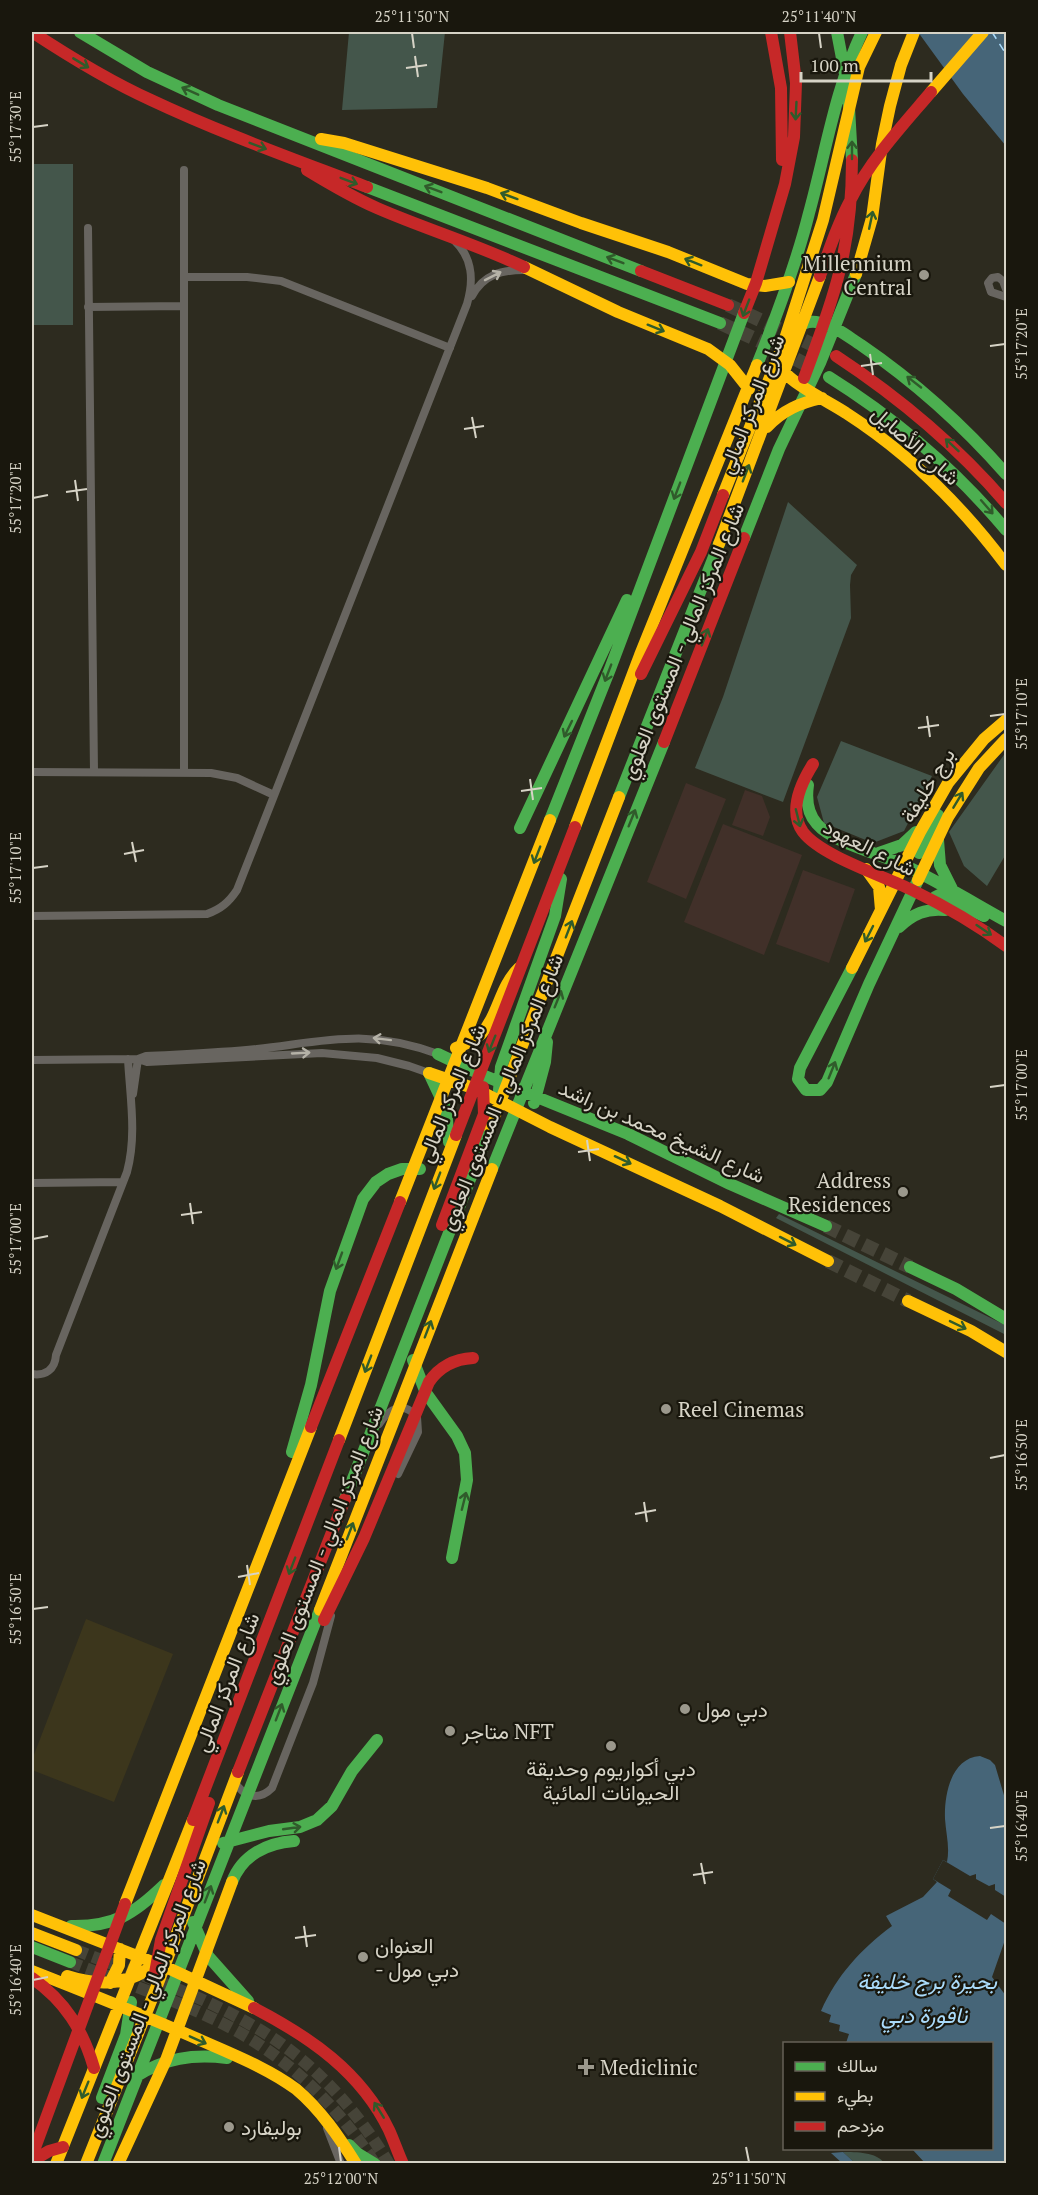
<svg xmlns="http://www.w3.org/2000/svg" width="1038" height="2195" viewBox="0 0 1038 2195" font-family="'PT Serif',Vazirmatn,serif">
<rect width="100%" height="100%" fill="#2d2b1f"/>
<path fill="#413029" d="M686 783 726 799 686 899 647 882Z
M745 790 762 796 770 817 763 836 732 825Z
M723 824 802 855 764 955 684 922Z
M803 870 855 889 829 963 776 944Z"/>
<path fill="#3c361c" d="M86 1619 173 1654 114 1802 32 1770V1760Z"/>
<path fill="#44564b" d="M349 32H445L437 108 342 110Z
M32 164H73V325H32Z
M788 502 857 565 851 575 850 585 851 618 783 802 695 768 723 697Z
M841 741 932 776 904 831 873 843 824 823 817 797Z
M1006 752V854L987 886 964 866 949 832Z
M779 1214 1003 1324 1006 1327V1335L776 1218Z
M843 2152C856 2152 877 2152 884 2163H855Z"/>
<path fill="#466578" d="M918 32H1006V146L963 94Z
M980 1756 990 1760 995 1765 1006 1802V1937L992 1977 1006 1996V2163H925L912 2149 992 2148V2044L846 2043 849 2034 839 2031 840 2025 829 2022 831 2015 821 2011C837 1975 861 1949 892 1926L886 1916 923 1897 937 1882 933 1879 943 1860 947 1862C950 1847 946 1834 945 1819 944 1795 951 1758 980 1756Z
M843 2152 855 2163H842L831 2153Z"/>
<path fill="#2d2b1f" d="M943 1860 970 1876 976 1874V1879L989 1886 995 1884V1890L1006 1897V1924L991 1914 987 1920 948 1896 951 1890 933 1879Z"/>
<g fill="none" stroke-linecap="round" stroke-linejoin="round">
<path stroke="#aadbfa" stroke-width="1.5" stroke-dasharray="8 6" stroke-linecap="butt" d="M992 32 1006 54"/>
<path stroke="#464438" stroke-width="12" stroke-dasharray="12 6" stroke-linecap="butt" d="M76 1950C133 1973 195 1992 248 2023 308 2056 354 2105 389 2164
M70 1962C127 1984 190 2004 242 2034 297 2066 341 2111 375 2164"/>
<path stroke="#464438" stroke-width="14" stroke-dasharray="14 7" stroke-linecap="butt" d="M728 305 824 350
M720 323 775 348 818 371
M826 1226 910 1267
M828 1261 908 1301"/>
<path stroke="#686560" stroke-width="8" d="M184 170V771
M88 228 94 772
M184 277H247L281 281 450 348
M1006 289 1003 281 998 277 992 278 988 283 991 292 1006 297
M472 296C483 275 501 270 524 270
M88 307 184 306
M32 772 211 773 237 778 274 795
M32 916 207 914C221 909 229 902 237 890L467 304C474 280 473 258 454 240
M138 1059 146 1056C183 1054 220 1053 257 1049 327 1041 369 1028 438 1054
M32 1060 138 1059 147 1062 322 1053 377 1058 409 1066 429 1073
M133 1094 138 1059
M32 1183 123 1182
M32 1374C45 1376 55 1370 56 1355L127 1172C137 1135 130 1097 128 1059
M379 1424C389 1409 403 1400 417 1417L418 1432 398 1474
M234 1781C243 1796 258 1802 272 1788L313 1683 331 1616
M327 2128 341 2164"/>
<path stroke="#4caf50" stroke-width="12" d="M80 32 147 72 218 105 641 271
M837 32 848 90 852 160
M367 187 720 323
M795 329C801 324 808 321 816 322 833 324 847 336 861 345 915 382 963 425 1006 474
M757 365C777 315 796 265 809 213 826 151 835 90 862 32
M829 377C896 419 955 469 1006 530
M744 538 779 449 820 363 856 274
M808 785C806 799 807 813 817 824 833 843 881 854 904 865 939 882 972 902 1006 921
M619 797 719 544
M550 820 610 669 744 313
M520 828 627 600
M938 840 940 865 952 889
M879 853 902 845 916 832
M919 853 938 815
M936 903 935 897 939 895 984 916
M899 927C913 914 926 908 945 910
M852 968 800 1068 798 1079 806 1090H820L827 1082 869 984 918 880
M438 1054 480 1074 628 1134 730 1184 826 1226
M429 1073 446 1109 449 1142
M499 1090 501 1067 555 916 561 879
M534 1103 545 1062 547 1042
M492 1169 664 742
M910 1267 956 1289 1006 1319
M413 1360 426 1393 457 1436 465 1453 467 1480 452 1558
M292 1452 311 1385 330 1291 363 1199 376 1182 388 1174 402 1169H420
M345 1499 490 1128
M223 1843 269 1831 300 1827 317 1820 332 1806 352 1771 377 1740
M232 1882C242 1855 267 1843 294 1841
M193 1922 208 1956 248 2001
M71 1926C114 1927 134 1914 164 1885
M32 1947 70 1962
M135 2077C164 2058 193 2054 227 2058
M102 2098 126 2035 131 2002
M349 2145 357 2153 375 2164
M103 2164 320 1610"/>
<path stroke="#ffc107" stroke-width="12" d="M931 92 983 32
M321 139 344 143 487 188 581 223 668 252 747 284 765 286 789 282
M524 267 618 312 708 349 730 365 749 389
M856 274 872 218 882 144 890 106 901 65 914 32
M783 363C784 366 784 369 785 372 792 384 833 404 846 413 908 453 962 506 1006 565
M767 427C783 410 800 403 822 398
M723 495 784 342 823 220 859 67 876 32
M719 544 820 276
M575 827 640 655 757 365
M866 869 879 887 881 910
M918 880 948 817 979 768 1006 739
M852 968 920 832 948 783 984 739 1006 720
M456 1048C465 1044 474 1041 481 1034 499 1015 499 988 519 968
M429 1073 476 1089 550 1127 720 1206 828 1261
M490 1128 619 797
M400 1202 550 820
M908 1301 971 1331 1006 1352
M339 1440 456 1135
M320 1610 492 1169
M125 1904 311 1427
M32 1915 168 1968 254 2008
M32 1933 76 1950
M32 1971C88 1993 143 2015 198 2039 231 2054 266 2067 296 2089 321 2110 339 2137 356 2164
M67 1976C101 1987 130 1985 158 1962
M110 1983 119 1965 120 1949
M56 2164 193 1820
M86 2164 155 1991 238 1772
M118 2164 166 2060 232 1882"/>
<path stroke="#c62828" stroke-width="12" d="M32 32C70 57 109 81 151 100 221 133 294 159 367 187
M771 32 781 88 782 160
M307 170C330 184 352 197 377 208 425 229 476 244 524 267
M641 271 728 305
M820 276C829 250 838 223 851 199 871 159 903 125 931 92
M744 313 756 283 785 184 794 137 796 83 790 32
M836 356C900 398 956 445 1006 503
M804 378C816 346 828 314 837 281 848 242 852 201 852 160
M641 674 701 552 723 495
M664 742 744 538
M813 764C801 783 788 811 803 832 821 856 884 876 912 890 945 906 976 924 1006 946
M456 1135 575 827
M442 1225 484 1114 483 1087
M311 1427 400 1202
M324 1620 364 1538 429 1382C440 1366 454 1359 473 1358
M238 1772 345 1499
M193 1820 339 1440
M155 1973 161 1940 209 1803
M32 1978C65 2001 83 2030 94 2068
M254 2008C310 2037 361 2072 389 2130 394 2141 398 2153 403 2164
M32 2156 125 1904
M32 2161 49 2151 63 2147"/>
</g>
<defs><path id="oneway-shaft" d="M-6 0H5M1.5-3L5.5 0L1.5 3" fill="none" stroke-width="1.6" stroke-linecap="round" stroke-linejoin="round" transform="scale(1.5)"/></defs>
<g stroke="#305b2b">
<use href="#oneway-shaft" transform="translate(81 63) rotate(31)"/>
<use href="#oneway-shaft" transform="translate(190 91) rotate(-156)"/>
<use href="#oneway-shaft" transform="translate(796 111) rotate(93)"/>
<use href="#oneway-shaft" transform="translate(258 146) rotate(21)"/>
<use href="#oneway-shaft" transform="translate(852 150) rotate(-90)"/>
<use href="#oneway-shaft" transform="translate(349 181) rotate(21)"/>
<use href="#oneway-shaft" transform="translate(433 189) rotate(-159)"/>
<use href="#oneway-shaft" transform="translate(509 196) rotate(-160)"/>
<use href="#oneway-shaft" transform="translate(871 220) rotate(-78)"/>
<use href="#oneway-shaft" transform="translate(615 260) rotate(-159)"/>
<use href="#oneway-shaft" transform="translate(693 262) rotate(-158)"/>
<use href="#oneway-shaft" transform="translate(746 308) rotate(111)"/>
<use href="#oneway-shaft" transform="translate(656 328) rotate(22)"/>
<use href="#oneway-shaft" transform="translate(914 382) rotate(-142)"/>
<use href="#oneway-shaft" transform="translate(952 445) rotate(-137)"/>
<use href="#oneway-shaft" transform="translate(746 473) rotate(-69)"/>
<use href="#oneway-shaft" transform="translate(677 491) rotate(111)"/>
<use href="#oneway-shaft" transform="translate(987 507) rotate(49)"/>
<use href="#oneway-shaft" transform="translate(705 637) rotate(-69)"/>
<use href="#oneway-shaft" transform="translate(608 673) rotate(111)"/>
<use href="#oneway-shaft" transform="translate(568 729) rotate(116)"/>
<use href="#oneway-shaft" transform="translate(958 800) rotate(-59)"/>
<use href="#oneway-shaft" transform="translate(632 818) rotate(-68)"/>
<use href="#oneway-shaft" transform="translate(798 818) rotate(76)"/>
<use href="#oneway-shaft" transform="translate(537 855) rotate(111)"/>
<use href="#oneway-shaft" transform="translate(569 929) rotate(-69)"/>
<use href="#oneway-shaft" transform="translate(984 930) rotate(34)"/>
<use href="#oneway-shaft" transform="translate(869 934) rotate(117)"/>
<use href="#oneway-shaft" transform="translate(558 999) rotate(-68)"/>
<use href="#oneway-shaft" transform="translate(492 1044) rotate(112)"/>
<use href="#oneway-shaft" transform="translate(832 1070) rotate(-68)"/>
<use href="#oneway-shaft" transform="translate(623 1160) rotate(25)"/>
<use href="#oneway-shaft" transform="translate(437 1181) rotate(111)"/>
<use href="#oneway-shaft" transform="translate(788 1241) rotate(27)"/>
<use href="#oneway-shaft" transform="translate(339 1261) rotate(110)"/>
<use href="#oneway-shaft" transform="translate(958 1325) rotate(26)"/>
<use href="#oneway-shaft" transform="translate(428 1329) rotate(-69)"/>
<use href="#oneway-shaft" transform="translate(368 1364) rotate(111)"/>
<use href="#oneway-shaft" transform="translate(464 1501) rotate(-76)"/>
<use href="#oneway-shaft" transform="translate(350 1531) rotate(-69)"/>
<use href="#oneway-shaft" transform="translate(292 1566) rotate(111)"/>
<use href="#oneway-shaft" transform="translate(279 1712) rotate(-69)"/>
<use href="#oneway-shaft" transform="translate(221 1814) rotate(-69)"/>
<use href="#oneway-shaft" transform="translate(292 1828) rotate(-8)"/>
<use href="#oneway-shaft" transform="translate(208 1894) rotate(-69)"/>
<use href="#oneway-shaft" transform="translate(198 2040) rotate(24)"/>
<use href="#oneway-shaft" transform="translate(85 2090) rotate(112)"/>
<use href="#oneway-shaft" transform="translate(379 2110) rotate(-122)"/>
</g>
<g stroke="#b5b2a7">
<use href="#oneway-shaft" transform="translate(493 276) rotate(-27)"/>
<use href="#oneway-shaft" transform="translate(382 1039) rotate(-173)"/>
<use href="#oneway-shaft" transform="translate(301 1053) rotate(-3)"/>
</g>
<path fill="none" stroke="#d6d3c6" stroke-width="2" d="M412 33 414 48M819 33 821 48M415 56 418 77M406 68 427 65M33 127 48 125M990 346 1005 344M870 354 873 375M861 366 882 363M472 417 476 438M464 429 484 426M75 480 78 501M66 492 87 489M33 498 48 495M927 716 930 737M990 716 1005 714M918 728 939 725M530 779 533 800M521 791 542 788M132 842 136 862M124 854 144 850M33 868 48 866M990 1087 1005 1085M587 1140 590 1161M578 1152 599 1149M190 1203 193 1224M181 1215 202 1212M33 1239 48 1236M990 1458 1005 1455M644 1502 647 1522M635 1514 656 1510M247 1565 250 1585M238 1577 259 1573M33 1609 48 1607M990 1828 1005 1826M701 1863 705 1884M693 1875 713 1872M304 1926 307 1947M295 1938 316 1935M33 1980 48 1977M339 2147 341 2162M746 2147 749 2162"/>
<g fill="#9b988c" stroke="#19170d" stroke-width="2">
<circle cx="924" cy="275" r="6"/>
<circle cx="903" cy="1192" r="6"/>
<circle cx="666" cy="1409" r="6"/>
<circle cx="685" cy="1709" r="6"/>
<circle cx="450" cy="1731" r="6"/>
<circle cx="611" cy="1746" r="6"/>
<circle cx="363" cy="1957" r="6"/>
<path d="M583 2058h6v6h6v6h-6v6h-6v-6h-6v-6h6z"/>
<circle cx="229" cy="2127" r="6"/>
</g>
<g text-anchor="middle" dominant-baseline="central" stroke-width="4.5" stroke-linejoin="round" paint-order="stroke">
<g font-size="21" fill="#d6d3c6" stroke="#19170d" text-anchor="start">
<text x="912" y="263" text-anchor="end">Millennium<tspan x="912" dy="24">Central</tspan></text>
<text x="891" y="1180" text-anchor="end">Address<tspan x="891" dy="24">Residences</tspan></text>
<text x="678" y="1409">Reel Cinemas</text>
<text x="697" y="1709">دبي مول</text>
<text x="462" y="1731">متاجر NFT</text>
<text x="611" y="1768" text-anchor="middle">دبي أكواريوم وحديقة<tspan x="611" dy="24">الحيوانات المائية</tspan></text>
<text x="375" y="1945">العنوان<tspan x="375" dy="24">- دبي مول</tspan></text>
<text x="600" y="2067">Mediclinic</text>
<text x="241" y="2127">بوليفارد</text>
</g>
<g font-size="21" fill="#d6d3c6" stroke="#19170d">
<text transform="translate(751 404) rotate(-69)">شارع المركز المالي</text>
<text transform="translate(916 445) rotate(41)">شارع الأصايل</text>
<text transform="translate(682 641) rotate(-68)">شارع المركز المالي - المستوى العلوي</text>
<text transform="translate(927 785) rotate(-58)">برج خليفة</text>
<text transform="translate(870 847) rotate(27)">شارع العهود</text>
<text transform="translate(501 1092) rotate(-68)">شارع المركز المالي - المستوى العلوي</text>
<text transform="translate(451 1093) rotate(-68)">شارع المركز المالي</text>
<text transform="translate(662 1131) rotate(24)">شارع الشيخ محمد بن راشد</text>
<text transform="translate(323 1545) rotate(-69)">شارع المركز المالي - المستوى العلوي</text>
<text transform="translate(226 1682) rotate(-69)">شارع المركز المالي</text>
<text transform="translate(146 1998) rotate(-69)">شارع المركز المالي - المستوى العلوي</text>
</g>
<g font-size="22" font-style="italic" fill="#aadbfa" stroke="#19170d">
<text x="927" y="1980">بحيرة برج خليفة</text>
<text x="924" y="2014">نافورة دبي</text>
</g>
</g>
<rect width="1038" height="2195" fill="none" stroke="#19170d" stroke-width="66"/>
<rect x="783" y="2042" width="210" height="108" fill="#19170d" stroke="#656257" stroke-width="1.5"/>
<rect x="795" y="2062" width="30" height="9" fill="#4caf50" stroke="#656257" stroke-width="1.5"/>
<text x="837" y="2072" font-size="18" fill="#d6d3c6">سالك</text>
<rect x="795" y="2092" width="30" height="9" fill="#ffc107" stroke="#656257" stroke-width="1.5"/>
<text x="837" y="2102" font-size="18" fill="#d6d3c6">بطيء</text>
<rect x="795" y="2122" width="30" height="9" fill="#c62828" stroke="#656257" stroke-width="1.5"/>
<text x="837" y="2132" font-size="18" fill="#d6d3c6">مزدحم</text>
<path d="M801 72v9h130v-9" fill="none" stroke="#d6d3c6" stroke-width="3"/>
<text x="810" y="72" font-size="18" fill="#d6d3c6" stroke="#19170d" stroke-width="4.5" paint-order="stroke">100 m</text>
<rect x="33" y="33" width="972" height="2129" fill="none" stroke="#d6d3c6" stroke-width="2"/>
<g font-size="15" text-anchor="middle" fill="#d6d3c6">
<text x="412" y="22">25°11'50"N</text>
<text x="819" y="22">25°11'40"N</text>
<text transform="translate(16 127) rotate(-90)" y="5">55°17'30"E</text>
<text transform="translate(1022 344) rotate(-90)" y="5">55°17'20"E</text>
<text transform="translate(16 498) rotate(-90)" y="5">55°17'20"E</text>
<text transform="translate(1022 714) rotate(-90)" y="5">55°17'10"E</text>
<text transform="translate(16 868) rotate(-90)" y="5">55°17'10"E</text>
<text transform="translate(1022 1085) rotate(-90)" y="5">55°17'00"E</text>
<text transform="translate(16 1239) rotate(-90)" y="5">55°17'00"E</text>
<text transform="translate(1022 1455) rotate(-90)" y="5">55°16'50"E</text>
<text transform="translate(16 1609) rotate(-90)" y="5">55°16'50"E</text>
<text transform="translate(1022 1826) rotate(-90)" y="5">55°16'40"E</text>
<text transform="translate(16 1980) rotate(-90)" y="5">55°16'40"E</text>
<text x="341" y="2184">25°12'00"N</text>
<text x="749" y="2184">25°11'50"N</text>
</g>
</svg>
